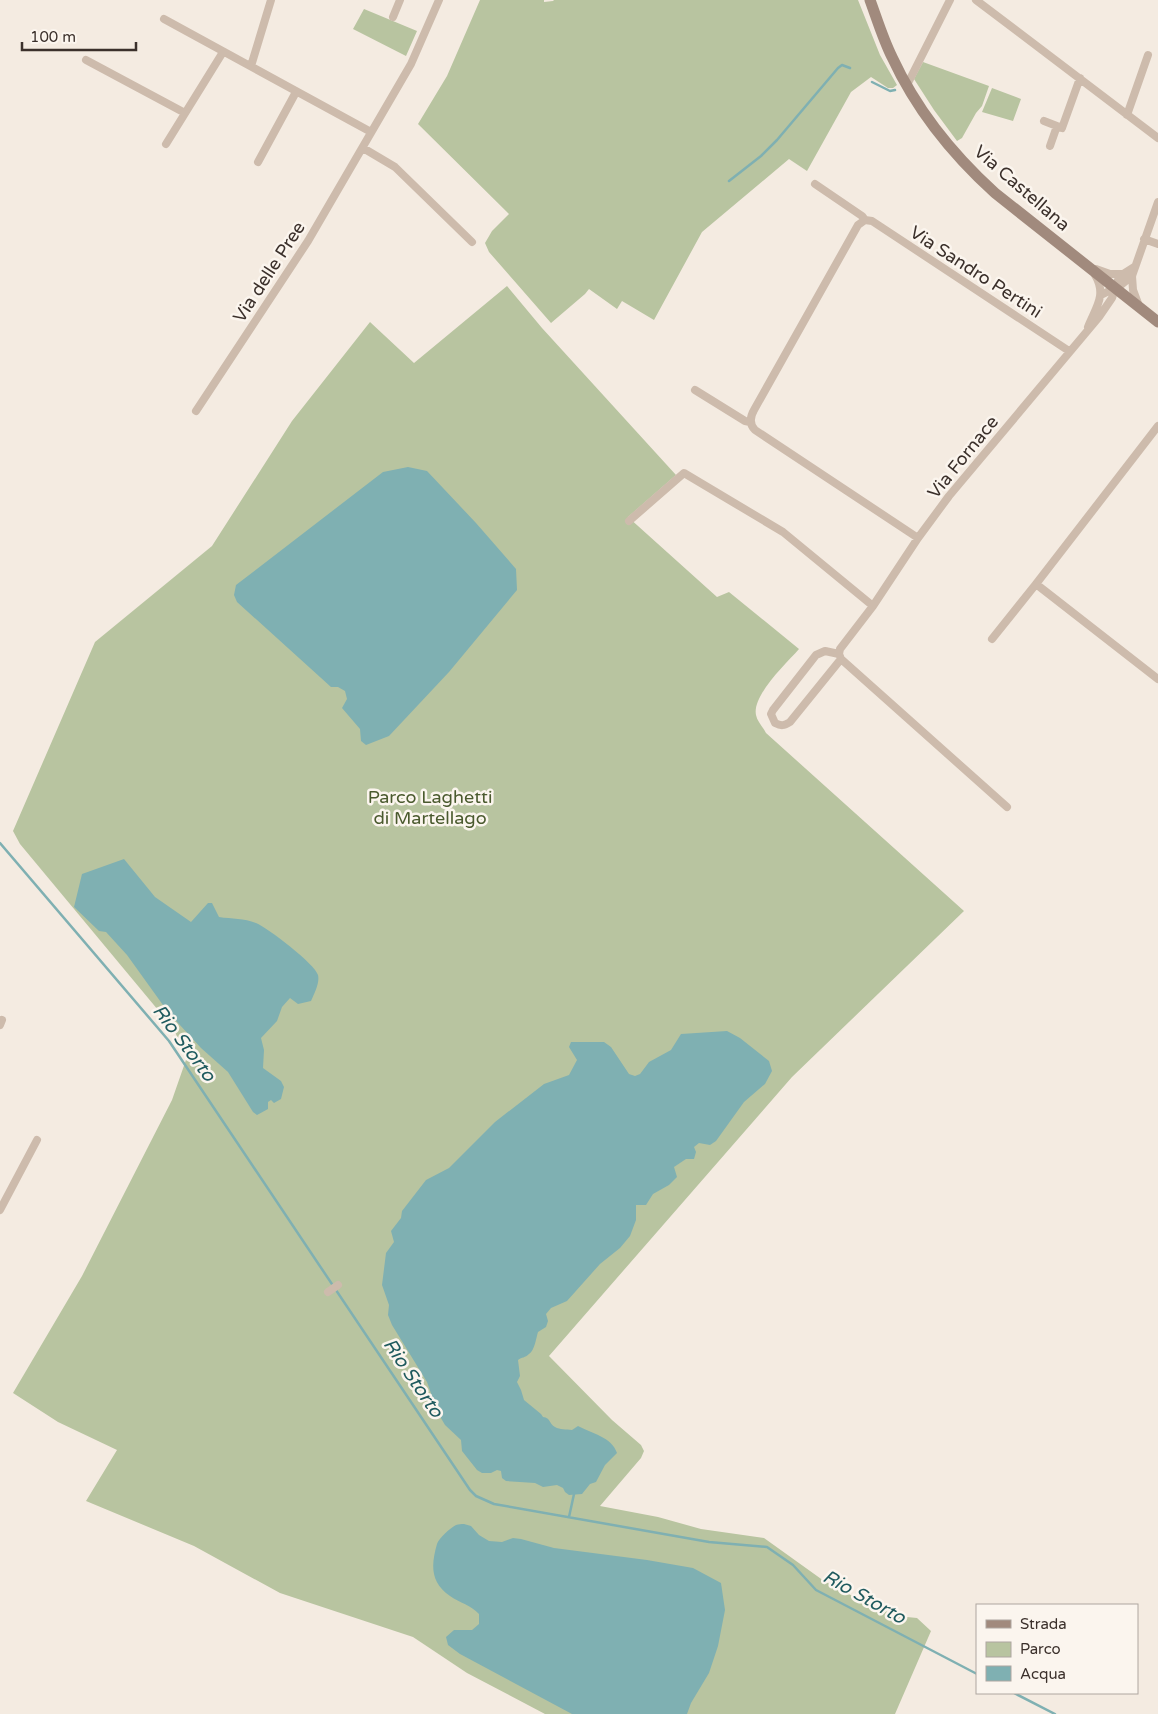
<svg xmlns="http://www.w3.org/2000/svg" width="1158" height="1714" viewBox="0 0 1158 1714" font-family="'Varela Round',sans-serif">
<rect width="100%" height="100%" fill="#f4ebe1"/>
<path fill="#b8c4a0" d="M480 0H544V2L553 1 554 0H858L880 55 897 85 893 88H888L871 77 851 92 807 171 789 159 702 232 654 320 622 301 617 309 589 289 585 294 551 323 489 252 485 243 492 231 509 214 418 124 447 76Z
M364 9 417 31 406 56 353 29Z
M923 62 989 86 982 106 976 113 962 138 957 141 934 110 914 79Z
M992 88 1021 99 1013 121 982 112Z
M507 286 542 328 676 475 628 517 717 597 729 592 799 649C786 664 752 695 756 715 757 721 763 727 766 733L964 911 792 1077 549 1356 612 1420 641 1445 644 1451 641 1458 600 1506 658 1517 701 1529 764 1538 824 1581 862 1601 897 1616 917 1618 931 1631 895 1714H545L467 1673 413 1637 280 1593 194 1546 86 1501 117 1450 58 1422 13 1393 82 1276 172 1100 187 1057 173 1028 20 844 13 831 95 642 212 546 292 421 370 322 414 363Z"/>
<path fill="#7fb0b2" d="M408 467 427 471 476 523 516 569 517 590 449 672 389 736 366 745 361 741 360 729 342 708 347 699 345 691 338 687H331L237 602 234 595 236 585 383 472Z
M124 859 155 897 191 922 208 903H212L219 917C232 919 244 918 256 923 268 928 315 964 318 975 320 983 314 994 311 1001L298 1004 290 998 282 1007 277 1021 261 1038 264 1050 263 1068 281 1081 284 1087 281 1099 274 1103 271 1100 268 1102V1109L257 1115 253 1112 228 1072 201 1048 168 1012 127 955 106 932 99 931 74 907 82 874Z
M727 1031 740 1038 769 1061 772 1071 765 1084 744 1102 716 1141 710 1145 699 1143 694 1147 696 1152 694 1159H686L674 1167 677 1177 669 1185 653 1194 646 1205H636V1220L630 1236 620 1248 600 1264 567 1301 551 1308 546 1314 548 1321 546 1327 538 1332C536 1338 535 1350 529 1354 525 1358 522 1357 518 1360L520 1376 517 1382 521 1390 524 1400 541 1414 543 1417C551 1418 549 1424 555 1427 560 1430 566 1429 572 1430L578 1426C591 1433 612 1437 617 1453L605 1465 596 1482 590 1484 582 1494 569 1495 565 1492 563 1488 557 1485 543 1487 535 1483 506 1481 502 1478 501 1471 497 1470 491 1473H482L477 1470 462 1451 461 1440 445 1425 438 1413 427 1382 392 1325 388 1315 389 1305 382 1285 386 1253 394 1242 391 1231 401 1218 402 1211 426 1180 449 1168 495 1122 544 1084 569 1075 577 1060 569 1047 571 1042H604L611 1047 629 1074 635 1076 640 1074 649 1062 671 1050 681 1034Z
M464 1524 471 1526 479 1535 489 1541 502 1542 513 1538 521 1539 554 1548 647 1560 693 1568 721 1583 725 1610 718 1646 709 1673 691 1703 687 1714H572L460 1654 448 1645 446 1637 454 1630H472L479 1624V1614C471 1605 460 1603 450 1596 430 1582 431 1565 437 1544 439 1538 450 1528 456 1525 459 1524 461 1524 464 1524Z"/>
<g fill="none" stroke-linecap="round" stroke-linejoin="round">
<path stroke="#7fb0b2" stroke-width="2.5" d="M872 82 890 91 895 90
M729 181 761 156 777 140 838 68 842 65 850 68
M0 843 169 1041 470 1490 476 1496 494 1504 709 1542 767 1547 793 1565 816 1590 977 1674
M569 1517 574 1494
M1014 1693 1055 1714"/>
<path stroke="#cdbbac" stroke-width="8" d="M976 0 1158 138
M393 17 400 0
M164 19 371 132
M86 60 185 113
M251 66 271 0
M907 85 950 0
M1127 115 1148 55
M1044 121 1062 128 1080 78
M166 144 223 52
M1050 146 1057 126
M363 148 395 167 472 242
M258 162 296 92
M815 184 862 216 865 220
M1144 239 1158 244
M1096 269 1110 274H1123
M1101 295 1121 285 1132 276
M1139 306 1133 290 1132 276 1158 202
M1088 327C1096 307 1107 295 1095 275
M695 390 745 421 750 422
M196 411 308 241 411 64 439 0
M1158 426 1036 584 1158 679
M629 521 684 473 783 532 873 606
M918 538 755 430C749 424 750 417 754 410L858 225 865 220 872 221 1069 351
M992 639 1036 584
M839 654 825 651 816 655 773 710 771 714 775 723C781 726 784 726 790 722L841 659
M1007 807 841 659 839 654 840 649 873 606 918 538 949 496 1099 317 1112 298 1118 280 1123 274 1134 267
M0 1025 2 1020
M0 1210 37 1140
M328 1292 338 1285"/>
<path stroke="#a18a7d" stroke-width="11" d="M870 0C877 19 883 39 892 57 916 109 953 155 995 193L1158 322"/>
</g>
<g text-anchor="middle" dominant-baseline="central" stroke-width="5" stroke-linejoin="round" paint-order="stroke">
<g font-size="18" fill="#3b302b" stroke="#fbf5ee">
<text transform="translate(1022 188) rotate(41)">Via Castellana</text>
<text transform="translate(269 272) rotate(-57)">Via delle Pree</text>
<text transform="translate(976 272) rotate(33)">Via Sandro Pertini</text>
<text transform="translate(963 457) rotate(-51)">Via Fornace</text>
</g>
<g font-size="18" fill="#4a5a2e" stroke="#fbf5ee">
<text x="430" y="797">Parco Laghetti<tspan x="430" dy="21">di Martellago</tspan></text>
</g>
<g font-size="19" font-style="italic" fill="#1f5a5e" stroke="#fbf5ee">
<text transform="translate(184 1043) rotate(53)">Rio Storto</text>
<text transform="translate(413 1378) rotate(56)">Rio Storto</text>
<text transform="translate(864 1597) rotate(29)">Rio Storto</text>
</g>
</g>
<rect x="976" y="1604" width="162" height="90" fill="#fbf5ee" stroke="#aea6a0"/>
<rect x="986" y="1620" width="25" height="8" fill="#a18a7d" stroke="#aea6a0"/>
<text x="1020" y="1629" font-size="15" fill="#3b302b">Strada</text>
<rect x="986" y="1642" width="25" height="15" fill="#b8c4a0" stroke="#aea6a0"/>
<text x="1020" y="1654" font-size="15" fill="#3b302b">Parco</text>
<rect x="986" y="1666" width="25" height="15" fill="#7fb0b2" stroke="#aea6a0"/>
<text x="1020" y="1679" font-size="15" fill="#3b302b">Acqua</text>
<path d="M22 42v8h114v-8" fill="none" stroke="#3b302b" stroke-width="2.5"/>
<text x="30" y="42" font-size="15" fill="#3b302b" stroke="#fbf5ee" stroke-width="4" paint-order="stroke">100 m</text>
</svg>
